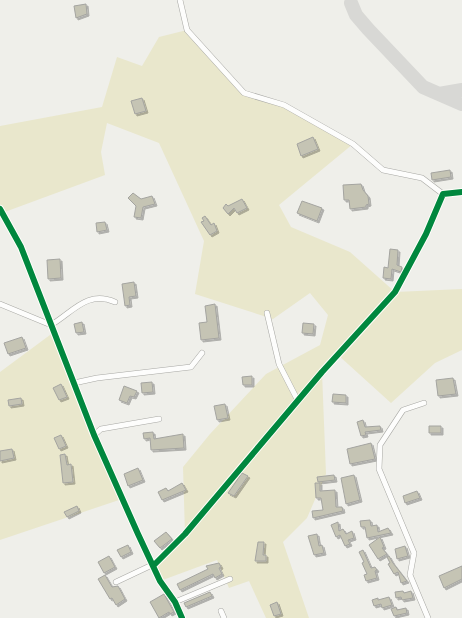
<svg xmlns="http://www.w3.org/2000/svg" width="462" height="618" viewBox="0 0 462 618" font-family="Inter,sans-serif">
<defs>
<filter id="shadow"><feDropShadow dx="2" dy="2" stdDeviation="0" flood-color="#0004"/></filter>
</defs>
<rect width="100%" height="100%" fill="#efefea"/>
<path fill="#e9e7cc" d="M187 30 244 93 284 105 353 144 279 205 291 227 350 252 395 292 462 289V350L435 363 391 403 338 355 322 372 326 474 307 518 283 542 309 618H266L249 581 229 588 217 560 160 581 153 566 185 534 183 467 210 434 266 374 320 345 328 315 310 293 273 319 195 294 204 241 159 143 107 123 101 152 105 175 2 213 0 209V126L102 107 117 57 142 66 159 37Z
M54 332 122 499 0 540V372Z"/>
<g fill="none" stroke-linecap="round" stroke-linejoin="round">
<path stroke="#d8d8d5" stroke-width="14" d="M351 3 356 15 368 29 423 87 439 94 462 90
M439 94 462 104"/>
</g>
<path fill="#c5c4b4" stroke="#a4a4a0" filter="url(#shadow)" d="M86 4 87 14 76 18 74 6Z
M142 98 146 111 135 114 131 101Z
M313 137 318 149 301 156 297 144Z
M450 170 451 177 432 180 431 173Z
M361 184 363 190 368 196 369 204 366 205V207L350 209 349 200H344L343 185Z
M133 193 141 199 152 196 155 204 143 207 141 218 134 217 136 206 128 198Z
M242 199 247 208 237 213 234 208 228 214 223 208 226 204 228 206Z
M302 201 322 208 317 221 297 213Z
M205 216 211 225 214 223 217 231 210 235 201 222 204 221 202 218Z
M105 222 107 230 97 232 96 223Z
M390 249 398 250 397 265 402 267 401 272 392 269 391 279 383 278 384 267 388 268Z
M60 259 61 278 48 279 47 260Z
M134 282 136 296 129 297 130 305 125 306 122 284Z
M215 304 219 338 201 340 199 323 207 322 205 306Z
M82 322 84 332 76 333 74 324Z
M303 323 314 324 313 334 302 333Z
M22 337 26 348 8 354 4 343Z
M252 376V385H243L242 377Z
M453 378 456 394 438 396 436 380Z
M152 382 153 392 142 393 141 383Z
M61 384 67 397 59 400 53 388Z
M124 386 137 391 134 397 130 396 127 403 119 400Z
M333 394 346 395V403L332 402Z
M21 398 22 404 9 406 8 400Z
M225 404 228 418 217 420 214 406Z
M363 420 365 427 380 426 381 430 365 432 366 435 361 436 357 422Z
M429 426H441V433H429Z
M153 432 154 439 183 434 184 448 151 450 150 438 144 439 143 433Z
M61 435 66 446 59 449 54 438Z
M371 443 375 459 350 464 347 449Z
M12 449 14 458 0 461V451Z
M65 454 67 465 71 464 73 482 63 483 60 455Z
M138 468 143 480 128 486 124 474Z
M242 473 248 476 234 496 228 493Z
M334 475 335 480 318 482 317 477Z
M354 475 360 500 346 504 341 478Z
M182 483 186 490 162 500 158 492 166 488 168 491Z
M315 483H320V491L335 490 336 507H342L343 511 313 518 312 511 323 510 321 498H316Z
M417 491 420 498 405 503 403 496Z
M77 506 79 511 67 517 64 512Z
M370 520 371 526 377 525 378 532 388 528 391 533 367 538 365 527H361L360 521Z
M338 522 339 531 343 529 346 534 352 531 354 538 348 540 350 544 345 546 340 535 336 537 331 525Z
M166 532 172 539 160 548 154 541Z
M317 534 319 546 322 545 324 553 314 555 308 536Z
M380 537 384 547 382 548 387 554 378 559 369 545Z
M258 542H264L263 555H266V561H255Z
M128 545 131 552 121 557 117 550Z
M405 546 408 556 397 559 395 549Z
M363 550 371 568 375 567 377 570 375 571 377 578 366 581 364 575 367 574 362 563 364 562 359 552Z
M109 556 115 567 104 573 98 562Z
M389 556 393 563 407 581 401 583 398 572 394 574 388 564 390 563 387 557Z
M219 563 221 567 219 568 222 574 215 578 213 574 180 590 177 584 208 569 206 566Z
M462 566V579L444 588 439 576Z
M105 575 112 587 118 586 125 599 116 605 112 598 110 599 98 579Z
M403 591 404 593 411 591 413 598 402 600 401 597 396 598 395 592Z
M210 592 212 596 186 607 184 603Z
M164 594 174 612 170 614 169 612 159 618 150 602Z
M389 597 392 605 382 608 381 604 374 606 372 600 378 598V600Z
M277 602 281 614 274 616 270 605Z
M396 607 397 610 406 608 407 613 394 616 391 609Z"/>
<g fill="none" stroke-linecap="round" stroke-linejoin="round">
<g stroke="#a8a8a4" stroke-width="6">
<path id="minor" d="M180 0 187 30 244 93 284 105 353 144 383 170 422 178 443 194
M0 209 21 247 94 435 138 534 160 581 175 602 182 618
M0 304 51 325C73 312 87 290 115 302
M267 313 279 364 298 401
M74 383 97 378 191 367 202 353
M424 403 403 410 380 445 379 469 414 553 410 575 428 618
M94 435 101 429 159 419
M153 566 185 534 322 372 395 292 426 234 443 194 462 192
M116 582 152 565
M175 602 230 579
M221 611 224 618"/>
</g>
<use href="#minor" stroke="#fdfdfc" stroke-width="5"/>
<g stroke="#fffffb" stroke-width="8">
<path id="cycleway" d="M0 209 21 247 94 435 138 534 160 581 175 602 182 618
M153 566 185 534 322 372 395 292 426 234 443 194 462 192"/>
</g>
<use href="#cycleway" stroke="#00873e" stroke-width="6"/>
</g>
</svg>
